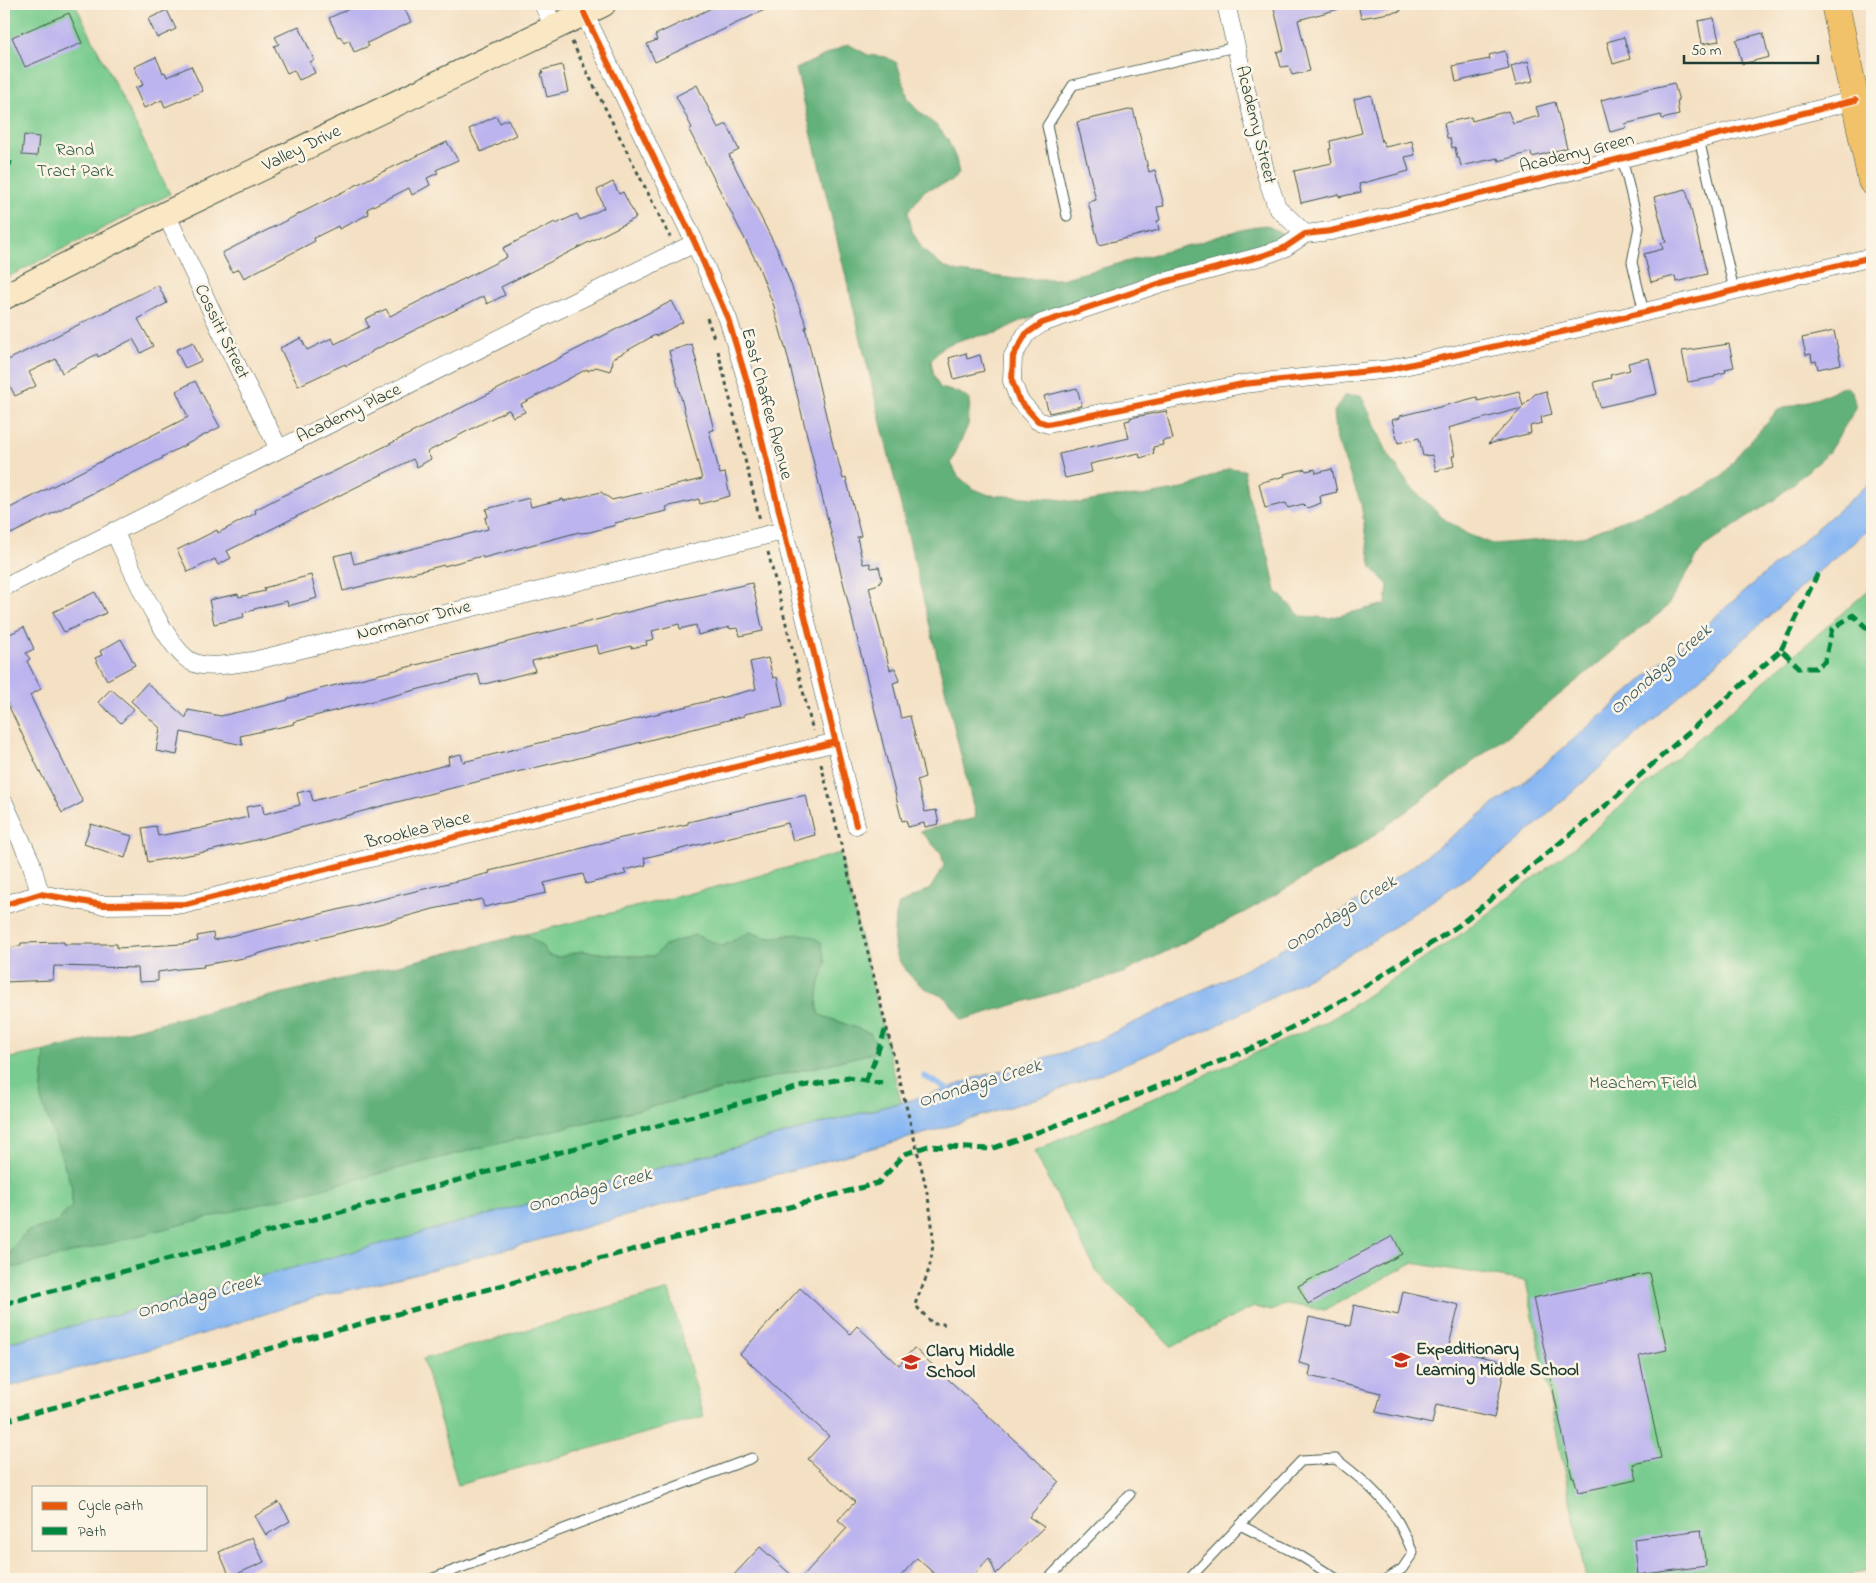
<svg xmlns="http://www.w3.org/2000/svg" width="1876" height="1583" viewBox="0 0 1876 1583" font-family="'Indie Flower',sans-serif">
<rect width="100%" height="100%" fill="#fcf5e5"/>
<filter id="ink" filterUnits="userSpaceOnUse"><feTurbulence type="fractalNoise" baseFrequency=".02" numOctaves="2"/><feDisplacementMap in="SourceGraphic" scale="10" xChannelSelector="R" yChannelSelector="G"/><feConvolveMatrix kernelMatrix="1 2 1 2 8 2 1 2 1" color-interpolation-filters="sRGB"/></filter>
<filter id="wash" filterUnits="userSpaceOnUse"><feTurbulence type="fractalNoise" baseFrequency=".0096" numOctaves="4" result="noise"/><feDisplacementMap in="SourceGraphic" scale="20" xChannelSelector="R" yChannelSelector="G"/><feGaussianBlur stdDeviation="1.12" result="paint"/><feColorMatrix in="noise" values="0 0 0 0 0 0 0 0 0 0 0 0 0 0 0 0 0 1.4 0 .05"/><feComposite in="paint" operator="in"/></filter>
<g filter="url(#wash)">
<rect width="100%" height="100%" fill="#f4e0c3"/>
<path fill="#79cc8f" stroke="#4c8462" d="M4 4H75L170 194 4 279Z
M1872 587V1571L1823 1579H1586L1526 1281 1412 1263 1325 1310 1287 1304 1271 1311 1254 1307 1172 1347 1096 1271 1034 1151 1330 1020 1457 937 1572 849Z
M840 853 901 1102 289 1269 4 1344V1062L10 1058 45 1051 41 1099 72 1187V1207L55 1223 26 1232 443 1157 865 1055 875 1052 870 1033 820 1015C814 998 821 979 826 962L793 934 768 938 750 932 723 946 695 935 665 945 654 956H626L582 951 560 957 549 956 543 947 526 934 740 881Z
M669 1290 704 1417 458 1485 423 1359Z"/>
<path fill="#62b07a" stroke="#407657" d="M848 44 868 55 886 57 897 63 908 98 916 109 938 127 948 140 956 159 959 174 950 182 925 190 908 212 912 231 923 250 943 267 959 272 1017 279H1061L1197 243 1245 228 1266 225 1282 233 1279 239 1022 320 997 333 966 338 942 347 931 361 934 376 940 388 960 393 970 400 968 425 951 463 958 476 972 488 989 495 1056 499 1080 503 1112 497 1142 496 1187 488 1229 468 1244 470 1247 492 1269 558 1276 591 1301 616 1329 618 1386 604 1388 585 1372 568 1365 533 1361 503 1337 441 1334 412 1344 396 1361 395 1388 454 1409 485 1443 518 1467 534 1492 544 1581 537 1694 493 1722 477 1742 450 1778 410 1818 398 1845 386 1852 391 1856 408 1828 453 1774 500 1703 547 1666 608 1521 726 1358 847 1245 912 1123 973 962 1020C957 1013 952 1003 945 998 939 994 931 992 925 988 891 964 889 941 899 904L930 889 944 866 941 853 920 831 976 818 796 69Z
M750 932C756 934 763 938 770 938 792 938 798 927 821 942L826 962 819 986 817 1007 820 1015 870 1033 876 1043V1052L443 1157 13 1268 9 1261 11 1250 26 1232 55 1223 72 1207V1187L41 1099 45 1051 526 934 543 947 549 956 560 957 582 951 626 956H654L665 945 695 935 723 946Z"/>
<path fill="#88b7f3" stroke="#547a94" d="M1872 481V527L1819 571 1509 849 1372 941 1291 988 1208 1030 1047 1095 934 1131 426 1271 312 1299 177 1342 4 1388V1344L289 1269 939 1092 975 1078 1069 1051 1100 1039 1258 963 1406 871 1530 777Z"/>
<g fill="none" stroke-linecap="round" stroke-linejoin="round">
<path stroke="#88b7f3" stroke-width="5.5" d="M924 1076 947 1089"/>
</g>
<g id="blocks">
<path fill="#bcb4ee" d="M360 4H402L411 22 367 43 369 46 354 52 349 40 344 43 340 36 338 37 329 18Z
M720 4H777L655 62 647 44 657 40 655 35Z
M1273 4H1339V9L1298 20 1310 71 1292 75 1289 66 1281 67 1277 52 1284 50Z
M1358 4H1400L1401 11 1361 18Z
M167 10 176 29 157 38 148 19Z
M69 13 82 43 25 67 12 37Z
M1714 18 1719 41 1702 44 1698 21Z
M299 26 314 60 310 62 315 73 299 80 294 70 287 73 274 46 279 44 275 37Z
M1763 33 1769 57 1742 64 1736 40Z
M1624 37 1630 59 1613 64 1607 42Z
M1505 51 1509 69 1456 82 1453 66 1490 59 1489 55Z
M156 57 163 73 165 72 167 77 191 66 203 91 165 107 162 100 144 108 135 88 143 85 134 67Z
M1528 61 1533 81 1516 85 1511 66Z
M562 65 568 92 547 97 541 73H543L542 70Z
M1674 83 1679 101H1677L1679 115 1662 119 1661 115 1625 124 1626 128 1610 132 1601 100Z
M697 85 718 128 727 124 739 150 729 155 779 253 807 327H805L834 449H835L843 479 846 478 861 536 857 537 863 564 870 563 871 568 879 567 882 579 879 584 869 587 890 670 895 668 899 681 893 683 901 718 910 716 925 777 917 780 925 812 936 810 939 824 925 827 924 823 908 827 906 820 902 821 787 354 774 309H775L757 263 689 130 692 128 676 96Z
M1371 95 1382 142H1384L1385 147 1412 141 1415 155 1405 157 1409 171 1359 184 1361 192 1339 197V194L1301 203 1294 171 1332 163 1329 149H1331L1330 141 1362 133 1354 99Z
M1555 102 1567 148 1532 157 1531 152 1499 161 1498 158 1461 166 1459 158H1457L1455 147 1452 148 1450 138H1447L1444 123 1471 117 1472 121 1508 111 1513 123 1539 116 1536 107Z
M1133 109 1149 172 1155 170 1164 206 1157 207 1160 220 1157 221 1159 230 1099 245 1088 202 1096 200 1077 122Z
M496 116 500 123 508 119 516 135 481 152 469 129Z
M24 135 39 137 37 156 22 155Z
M447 142 458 160 436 170 438 173 427 178 430 185 412 195 409 188 367 209 369 214 339 229 338 226 314 238 315 241 244 278 239 269 232 272 222 253 380 173Z
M613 182 619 194 623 192 636 218 501 287 505 295 487 304 484 296 372 351V352L346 366 345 364 298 386 280 348 301 338 307 350 332 338 335 344 369 327 365 319 386 309 390 316 507 257 503 248 555 222 556 224 577 214 580 220 604 208 597 190Z
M1686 189 1707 274 1676 282 1675 276 1651 282 1644 254 1663 249 1661 243 1666 242 1654 197Z
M158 285 167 303 138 319 153 346 141 353 133 339 98 357 97 354 62 373 56 359 29 372 36 386 15 396 8 382 4 385V362Z
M672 301 683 322 656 336 655 335 612 359 613 362 610 371 596 367 588 371 587 369 521 404 525 412 513 417 509 410 506 411 427 452 431 459 417 467 413 459 227 551 231 558 218 565 215 559 188 572 177 550 217 530 218 533 256 513 255 510 282 496 356 461Z
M1834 331 1841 364 1818 369 1816 361 1812 362 1811 354 1806 355 1802 338Z
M193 342 201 361 185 368 176 350Z
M692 344 714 430 709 431 720 474 725 473 730 496 700 504 699 499 666 507 667 511 615 523 616 525 590 532 580 533 579 532 483 558 482 556 444 566V565L343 591 334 556 351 552 354 564 488 529 485 518 488 517 486 509 529 498 531 507 563 499 564 501 601 492 612 500 702 479 669 351Z
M1729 344 1734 367 1725 369 1726 372 1715 375V377L1688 382 1682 351Z
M966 353 967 359 980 355 984 371 954 379 949 358Z
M1649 358 1657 394 1600 407 1594 382 1611 378 1610 375 1630 370 1628 363Z
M195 381 220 427 162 457 163 458 11 534 10 532 4 536V511L188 417 176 391Z
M1077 388 1082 406 1049 413 1044 396Z
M1519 391 1523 406 1535 394 1546 391 1552 414 1541 417 1542 423 1530 426 1531 433 1488 444 1522 408 1448 428 1455 456H1452L1454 466 1436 471 1432 455 1423 456 1419 438 1398 443 1392 420 1400 418V416L1432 408V409L1477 397 1478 401Z
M1166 411 1173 439 1162 441 1163 445 1153 447 1154 454 1140 458 1139 453 1090 464 1092 472 1065 478 1059 454 1129 438 1125 421 1130 420V418Z
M1305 469 1306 471 1315 469 1316 473 1332 469 1337 492 1320 496 1321 503 1307 508 1303 504 1288 508 1286 503 1265 508 1259 483 1285 476 1284 474Z
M311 575 317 598 288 606 287 601 254 609V610L243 613 244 617 214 624 209 600 238 594 239 597 265 591 264 588Z
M752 583 763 631 740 636 738 628 730 629V627L698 635 696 625 680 629 679 624 652 631 654 639 646 641 647 645 631 648V646L599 654 597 645 579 649 532 661 535 671 481 685 478 674 322 714 293 722 294 724 240 736 243 745 181 732 177 755 156 751 160 728 131 701 147 683 186 718 188 710 221 716 288 700 287 699 324 688 664 603Z
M95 592 106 613 64 632 53 612Z
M24 627 34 649 26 653 30 659 27 661 41 689 30 695 83 802 62 813 38 768 4 696V637Z
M121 639 135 665 107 680 95 658 102 655 100 651Z
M768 658 773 678 777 677 783 706 744 714V716L567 761V760L496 777 397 802 256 840 205 852 148 862 142 828 156 826 158 836 202 828 248 817 246 807 262 804 264 814 300 805 297 793 310 790 313 801 449 764 448 757 461 754 463 762 756 689 750 662Z
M111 689 134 709 121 723 98 702Z
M806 795 815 835 793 841 788 823 644 858 646 865 624 870 626 874 586 884 583 874 544 883 546 893 484 907 482 899 433 909 383 923 274 949 244 958 203 965 204 967 179 969 158 972V981L139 982 138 968 54 966 53 980 4 982V950L21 945V943L64 942V944H117V948L182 944 198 941 197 936 213 933 214 940 490 873 489 871 576 851 575 850 617 839 688 824V822Z
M91 824 132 836 125 858 84 844Z
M1393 1236 1402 1254 1308 1304 1298 1286Z
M1650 1273 1667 1350 1639 1356 1661 1458 1633 1464 1637 1480 1578 1492 1574 1477H1572L1533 1298Z
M800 1288 850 1334 857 1326 899 1365 914 1348 1059 1481 1029 1517 1044 1527 996 1574 989 1558 970 1579H940L917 1558 898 1579H800L847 1528 838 1520 855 1502 808 1459 829 1436 740 1354Z
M1403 1292 1459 1305 1448 1349 1506 1362 1494 1418 1436 1405 1432 1424 1376 1412 1381 1393 1309 1376 1311 1366 1299 1363 1309 1317 1350 1326 1354 1305 1398 1315Z
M279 1502 290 1521 266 1535 255 1516Z
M1701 1530 1706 1566 1638 1575 1634 1539Z
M252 1537 264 1562 230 1577 219 1552Z
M760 1547 796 1579H730Z"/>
</g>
</g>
<g filter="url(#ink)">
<use href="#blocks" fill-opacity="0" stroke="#3f5549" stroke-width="1"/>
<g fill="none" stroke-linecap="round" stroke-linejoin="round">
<g stroke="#3f5549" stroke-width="11">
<path id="service" d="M1699 139 1734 290
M1622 158 1639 227 1632 262 1644 313
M1067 216 1047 126 1073 85 1235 47
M1240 1525 1299 1555 1337 1579
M431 1579 752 1458
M1048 1579 1130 1494
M1189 1579 1301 1461 1336 1459C1359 1477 1381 1494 1397 1520 1403 1530 1408 1542 1413 1553L1402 1569 1386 1579"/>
</g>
<g stroke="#3f5549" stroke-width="19">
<path id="minor" d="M543 4 554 27
M1226 4 1266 175 1277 207 1305 234
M584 13 695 243 728 319 749 388 856 825
M1856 100 1331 231 1305 234 1284 248 1262 256 1161 283 1042 323 1026 334 1013 356 1012 381 1019 400 1038 421 1048 424 1243 384 1390 369 1575 329 1872 257
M166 214 242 376 279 449
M114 531C128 560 166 650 192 662 210 670 234 663 253 661L783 531
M4 587 535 321 695 243
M4 803 31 862 40 894
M4 905 40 894 103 905 186 904 836 742"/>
</g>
<g stroke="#3f5549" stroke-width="27">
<path id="secondary" d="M4 297 166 214 603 4"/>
</g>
<g stroke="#3f5549" stroke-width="29">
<path id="primary" d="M1835 4 1872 181"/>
</g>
<path stroke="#3f5549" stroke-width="3" stroke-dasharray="4 4" stroke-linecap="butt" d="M572 42 670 237
M707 318 714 338
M718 351 760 520
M768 552 813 731
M821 764 923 1174C930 1207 938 1239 928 1272 925 1283 918 1294 915 1305L933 1324H945"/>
<use href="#service" stroke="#fff" stroke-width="9"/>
<use href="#minor" stroke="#fff" stroke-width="18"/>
<use href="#secondary" stroke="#fae7c3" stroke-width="25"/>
<use href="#primary" stroke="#f2c26a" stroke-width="28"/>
<path stroke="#00873e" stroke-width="5" stroke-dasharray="10 5" stroke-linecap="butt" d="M4 162 12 164
M1781 650 1819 571
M865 1081 873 1065 886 1028
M4 1304 803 1086 848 1078 883 1084
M4 1421 878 1183 905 1154 928 1146 991 1149 1112 1105 1255 1047 1348 997 1458 926 1610 802 1781 650 1800 668H1816L1825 661 1832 629 1853 615 1872 633"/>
<g stroke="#fcf5e5" stroke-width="9">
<path id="cycleway" d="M584 13 695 243 728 319 749 388 856 825
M1856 100 1331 231 1305 234 1284 248 1262 256 1161 283 1042 323 1026 334 1013 356 1012 381 1019 400 1038 421 1048 424 1243 384 1390 369 1575 329 1872 257
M4 905 40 894 103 905 186 904 836 742"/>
</g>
<use href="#cycleway" stroke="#e8590c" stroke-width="6"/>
</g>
</g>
<defs>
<g id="school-bare" transform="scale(1.5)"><path d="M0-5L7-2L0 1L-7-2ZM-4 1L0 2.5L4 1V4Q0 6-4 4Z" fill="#c8321e" stroke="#fcf5e5" stroke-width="2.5" paint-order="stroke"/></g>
</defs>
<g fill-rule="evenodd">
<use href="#school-bare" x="1401" y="1360"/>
<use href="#school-bare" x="911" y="1362"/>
</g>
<g text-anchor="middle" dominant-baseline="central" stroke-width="5" stroke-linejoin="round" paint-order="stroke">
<g font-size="18" fill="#1f3d34" stroke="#fcf5e5">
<text transform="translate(1255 125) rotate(76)">Academy Street</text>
<text transform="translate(302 149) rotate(-26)">Valley Drive</text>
<text transform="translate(1577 154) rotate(-14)">Academy Green</text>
<text transform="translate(221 332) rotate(64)">Cossitt Street</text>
<text transform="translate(766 404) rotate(75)">East Chaffee Avenue</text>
<text transform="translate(349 414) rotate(-26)">Academy Place</text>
<text transform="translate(414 621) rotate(-14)">Normanor Drive</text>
<text transform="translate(418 831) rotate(-14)">Brooklea Place</text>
</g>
<g font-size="18" fill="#36614b" stroke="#fcf5e5">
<text x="75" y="151">Rand<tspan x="75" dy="21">Tract Park</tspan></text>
<text x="1643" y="1084">Meachem Field</text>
</g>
<g font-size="18" font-weight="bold" fill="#1f3d34" stroke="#fcf5e5" text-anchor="start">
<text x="1416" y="1350">Expeditionary<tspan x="1416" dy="21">Learning Middle School</tspan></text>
<text x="926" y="1352">Clary Middle<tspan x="926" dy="21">School</tspan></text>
</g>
<g font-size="19" font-style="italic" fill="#395c64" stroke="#fcf5e5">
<text transform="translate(1661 670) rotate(-41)">Onondaga Creek</text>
<text transform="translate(1341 914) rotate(-32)">Onondaga Creek</text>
<text transform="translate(980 1084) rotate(-17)">Onondaga Creek</text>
<text transform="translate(590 1191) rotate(-15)">Onondaga Creek</text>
<text transform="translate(199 1297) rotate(-15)">Onondaga Creek</text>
</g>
</g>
<rect width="1876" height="1583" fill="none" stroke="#fcf5e5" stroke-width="20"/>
<rect x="32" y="1486" width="175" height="65" fill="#fcf5e5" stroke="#a4ab9e"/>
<rect x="42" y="1502" width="25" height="8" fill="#e8590c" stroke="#a4ab9e"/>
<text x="78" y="1510" font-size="15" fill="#1f3d34">Cycle path</text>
<rect x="42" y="1527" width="25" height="8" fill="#00873e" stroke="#a4ab9e"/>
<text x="78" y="1536" font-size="15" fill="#1f3d34">Path</text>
<path d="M1684 55v8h134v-8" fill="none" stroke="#1f3d34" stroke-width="2.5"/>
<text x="1691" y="55" font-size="15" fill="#1f3d34" stroke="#fcf5e5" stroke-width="4" paint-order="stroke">50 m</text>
</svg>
